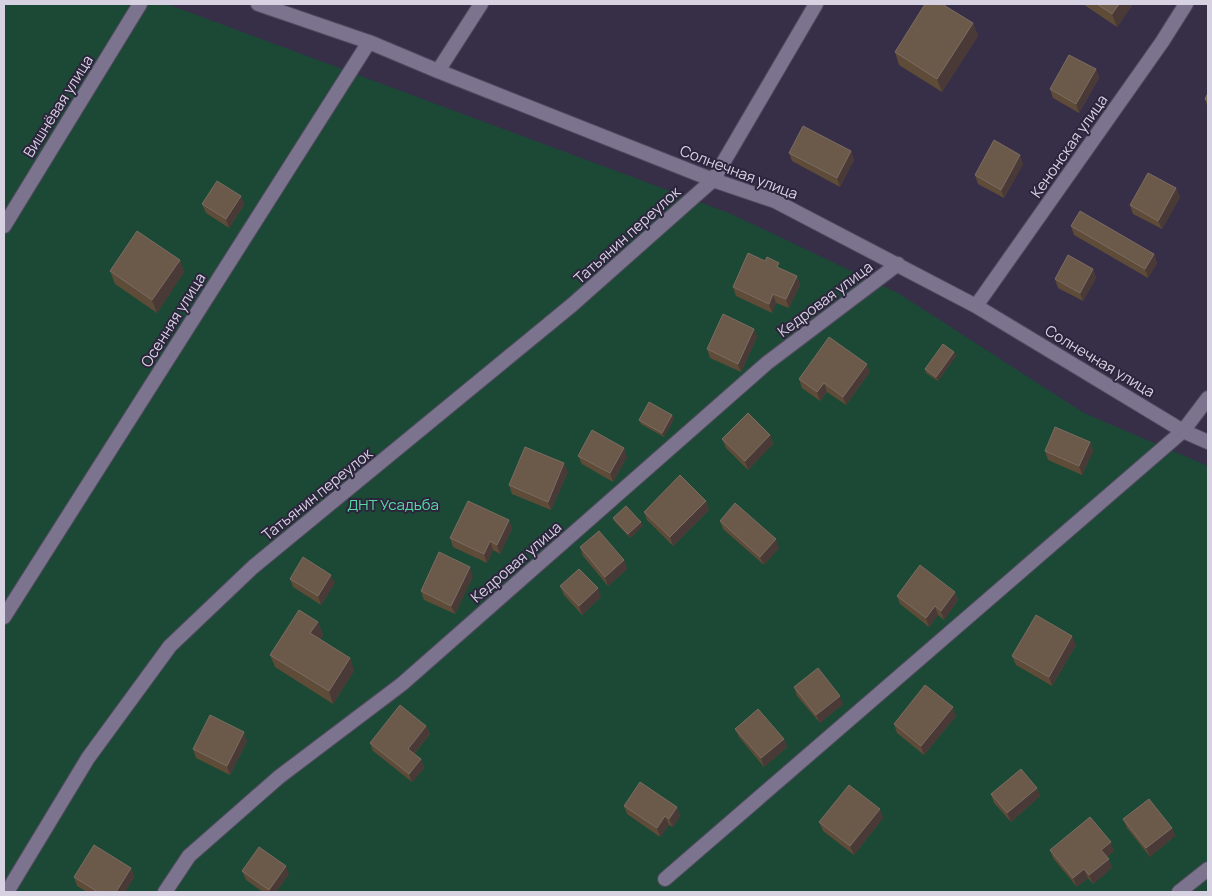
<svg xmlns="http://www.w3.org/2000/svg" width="1212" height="896" viewBox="0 0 1212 896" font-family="Manrope,sans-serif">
<rect width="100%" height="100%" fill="#372f48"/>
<path fill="#1b4935" d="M4 4H167L729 213 898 293 1084 413 1208 466V892H4Z"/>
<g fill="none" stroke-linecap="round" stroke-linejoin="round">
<g stroke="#524b5f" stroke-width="16">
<path id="minor" d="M258 4 369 42 438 71 713 180 775 201 976 306 1183 431 1208 442
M438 71 481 4
M4 226 140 4
M976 306 1162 42 1186 4
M4 617 369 42
M665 879 1183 431 1208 398
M7 892 88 758 170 646 253 567 572 305 713 180 816 4
M165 892 189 856 279 777 402 684 767 363 898 264
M1179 892 1208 869"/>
</g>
<use href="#minor" stroke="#7c738f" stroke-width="14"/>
</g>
<path fill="#5e4b38" d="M1083 4H1133L1117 27Z
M973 23 978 36 942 92 899 65 895 52Z
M1096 69 1099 78 1079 113 1053 98 1050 89Z
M1208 93V108L1205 99Z
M851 151 854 160 840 187 792 161 789 153Z
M1023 164 1004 198 978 184 975 175Z
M1176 188 1180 197 1162 229 1133 214 1130 205Z
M241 196 244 205 229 228 206 213 202 204Z
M1071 226 1154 254 1157 263 1148 278 1074 235Z
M180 260 184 272 157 313 115 284 110 271Z
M781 269 797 276 800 285 789 308 776 303 772 313 736 296 733 287Z
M1093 269 1096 278 1083 301 1058 288 1055 279Z
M754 329 757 337 741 372 710 358 707 349Z
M954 352 956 356 938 381 926 373 925 369Z
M870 372 846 405 827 392 820 401 802 388 799 379Z
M672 415 674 419 664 437 641 424 639 420Z
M770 435 773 444 748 470 726 448 722 439Z
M1090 442 1093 451 1082 475 1048 460 1045 451Z
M578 456 627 457 613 482 582 464Z
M568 472 551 510 512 494 509 485Z
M706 501 709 510 673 546 647 520 644 512Z
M613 518 643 526 630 538 615 522Z
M509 520 512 529 500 554 493 550 487 563 453 547 450 538Z
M720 521 779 548 764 565 723 529Z
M580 547 624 560 627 569 608 586 583 556Z
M473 576 455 614 424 600 421 591Z
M290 579 335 583 321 605 293 587Z
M560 586 601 597 582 615 564 595Z
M955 592 958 600 944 620 938 615 929 627 900 604 897 596Z
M318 622 323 635 320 639 350 658 354 671 333 704 275 667 270 655Z
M1076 645 1052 686 1016 665 1012 656Z
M794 687 843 704 820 723 797 696Z
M956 716 924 755 897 733 894 724Z
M426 726 430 734 414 754 421 759 424 768 412 782 373 751 370 743Z
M735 729 784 739 787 747 764 767 739 737Z
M247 741 230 775 196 758 193 749Z
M1037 788 1040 796 1011 822 994 803 991 794Z
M624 806 677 807 680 816 673 827 669 825 660 837 627 814Z
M883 818 854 855 823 831 819 822Z
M1123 819 1172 828 1175 836 1150 857 1127 828Z
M1050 850 1114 851 1107 857 1112 868 1093 884 1088 878 1077 887 1053 858Z
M131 868 134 877 125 892H87L77 886 74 877Z
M242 871 289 874 276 892H263L246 880Z"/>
<path fill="#493a37" d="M1119 4H1133L1117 27 1112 14Z
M973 23 978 36 942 92 937 79Z
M1096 69 1099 78 1079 113 1076 104Z
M851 151 854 160 840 187 837 178Z
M1020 155 1023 164 1004 198 1001 190Z
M1176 188 1180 197 1162 229 1158 221Z
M241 196 244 205 229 228 226 219Z
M1154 254 1157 263 1148 278 1145 269Z
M180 260 184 272 157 313 152 300Z
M1093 269 1096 278 1083 301 1080 293Z
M797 276 800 285 789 308 786 299Z
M773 294 776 303 772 313 769 304Z
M754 329 757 337 741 372 738 364Z
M954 352 956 356 938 381 936 377Z
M867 364 870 372 846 405 843 397Z
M824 383 827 392 820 401 817 392Z
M672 415 674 419 664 437 662 433Z
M770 435 773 444 748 470 745 461Z
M1090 442 1093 451 1082 475 1079 466Z
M624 448 627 457 613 482 610 473Z
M564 463 568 472 551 510 548 502Z
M706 501 709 510 673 546 670 537Z
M509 520 512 529 500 554 497 545Z
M641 522 643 526 630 538 628 534Z
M776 539 779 548 764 565 760 557Z
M490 541 493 550 487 563 484 554Z
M624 560 627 569 608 586 605 577Z
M470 567 473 576 455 614 451 606Z
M331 575 335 583 321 605 318 596Z
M598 588 601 597 582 615 579 606Z
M955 592 958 600 944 620 941 611Z
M935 606 938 615 929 627 926 618Z
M318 622 323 635 315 646 310 633Z
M1072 636 1076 645 1052 686 1049 677Z
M350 658 354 671 333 704 329 691Z
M840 696 843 704 820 723 816 715Z
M953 707 956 716 924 755 921 746Z
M426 726 430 734 411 757 408 749Z
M244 732 247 741 230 775 227 766Z
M784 739 787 747 764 767 761 758Z
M421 759 424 768 412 782 409 774Z
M1037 788 1040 796 1011 822 1007 813Z
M677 807 680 816 673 827 669 819Z
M880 809 883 818 854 855 850 846Z
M665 816 669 825 660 837 657 828Z
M1172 828 1175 836 1150 857 1146 848Z
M1111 842 1114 851 1105 859 1101 850Z
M1109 859 1112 868 1093 884 1089 875Z
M286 866 289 874 276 892H270L269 890Z
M131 868 134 877 125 892H116Z
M1084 869 1088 878 1077 887 1073 878Z"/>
<path fill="#6b5a4a" stroke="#7c6c62" d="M925 4H942L973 23 937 79 895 52Z
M1097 4H1119L1112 14Z
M1069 55 1096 69 1076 104 1050 89Z
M1208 93V101L1205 99Z
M803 126 851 151 837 178 789 153Z
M994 140 1020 155 1001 190 975 175Z
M1148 173 1176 188 1158 221 1130 205Z
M217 181 241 196 226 219 202 204Z
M1080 211 1154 254 1145 269 1071 226Z
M137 231 180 260 152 300 110 271Z
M748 253 765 261 767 257 779 263 777 267 797 276 786 299 773 294 769 304 733 287Z
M1068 255 1093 269 1080 293 1055 279Z
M723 314 754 329 738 364 707 349Z
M829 337 867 364 843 397 824 383 817 392 799 379Z
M943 344 954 352 936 377 925 369Z
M649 402 672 415 662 433 639 420Z
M748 413 770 435 745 461 722 439Z
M1055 427 1090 442 1079 466 1045 451Z
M592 430 624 448 610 473 578 456Z
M525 447 564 463 548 502 509 485Z
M680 475 706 501 670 537 644 512Z
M468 501 509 520 497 545 490 541 484 554 450 538Z
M735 503 776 539 760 557 720 521Z
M626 506 641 522 628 534 613 518Z
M599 531 624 560 605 577 580 547Z
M439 552 470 567 451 606 421 591Z
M303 557 331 575 318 596 290 579Z
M920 565 955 592 941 611 935 606 926 618 897 596Z
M579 569 598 588 579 606 560 586Z
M299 610 318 622 310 633 350 658 329 691 270 655Z
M1036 615 1072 636 1049 677 1012 656Z
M818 668 840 696 816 715 794 687Z
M925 685 953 707 921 746 894 724Z
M400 705 426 726 408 749 421 759 409 774 370 743Z
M758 709 784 739 761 758 735 729Z
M210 715 244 732 227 766 193 749Z
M1021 769 1037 788 1007 813 991 794Z
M640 782 677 807 669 819 665 816 657 828 624 806Z
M849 785 880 809 850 846 819 822Z
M1149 799 1172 828 1146 848 1123 819Z
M1090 817 1111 842 1101 850 1109 859 1089 875 1084 869 1073 878 1050 850Z
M94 845 131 868 116 892H98L74 877Z
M259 847 286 866 269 890 242 871Z"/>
<g text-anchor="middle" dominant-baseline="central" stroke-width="4" stroke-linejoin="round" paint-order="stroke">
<g font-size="15" fill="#d6d2e1" stroke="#2d253d">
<text transform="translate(58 106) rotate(-58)">Вишнёвая улица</text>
<text transform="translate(1069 146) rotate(-55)">Кенонская улица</text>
<text transform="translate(739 172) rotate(21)">Солнечная улица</text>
<text transform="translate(627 235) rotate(-42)">Татьянин переулок</text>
<text transform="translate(825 299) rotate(-37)">Кедровая улица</text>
<text transform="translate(173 320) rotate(-58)">Осенняя улица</text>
<text transform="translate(1100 361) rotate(31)">Солнечная улица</text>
<text transform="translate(317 494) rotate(-39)">Татьянин переулок</text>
<text transform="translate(516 562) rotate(-41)">Кедровая улица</text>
</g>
<g font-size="15" fill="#57dba3" stroke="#2d253d">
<text x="393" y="504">ДНТ Усадьба</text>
</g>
</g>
<rect width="1212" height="896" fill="none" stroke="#d6d2e1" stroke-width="10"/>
</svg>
